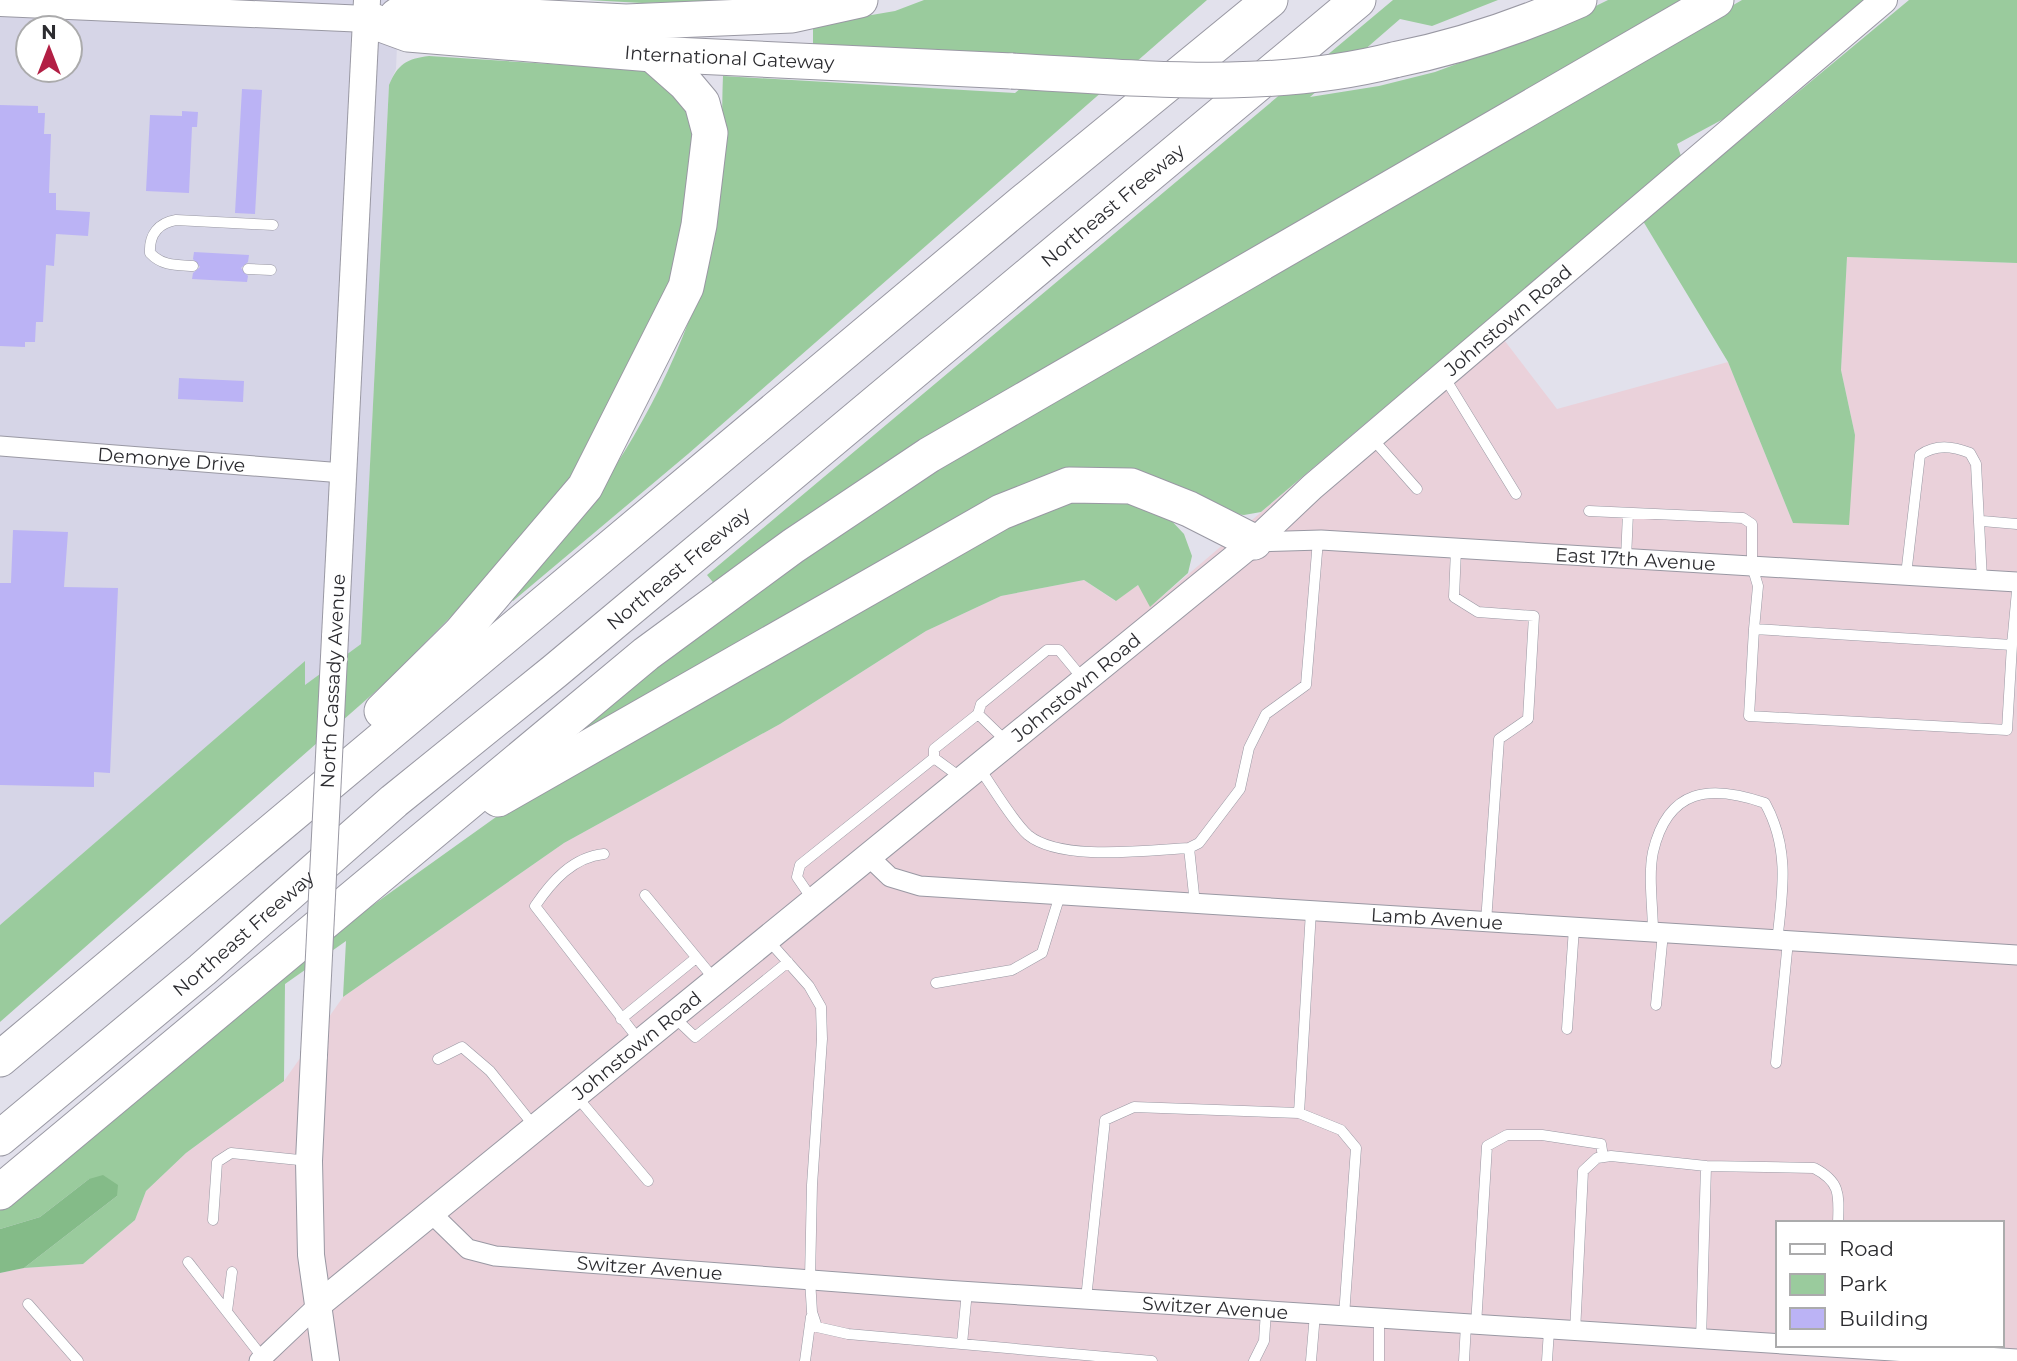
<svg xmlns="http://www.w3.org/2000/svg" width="2017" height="1361" viewBox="0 0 2017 1361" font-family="Montserrat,sans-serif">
<rect width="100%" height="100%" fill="#e2e1ec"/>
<path fill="#d6d5e7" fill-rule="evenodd" d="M0 0H399L396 69 389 85 361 644 305 686V662L0 925ZM28 28H70V70H28Z"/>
<path fill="#ead1da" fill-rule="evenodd" d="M1847 257 2017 263V1361H0V1273L24 1268 83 1264 135 1220 146 1191 186 1153 284 1081 343 997 564 843 780 724 926 631 1001 596 1084 580 1115 601 1138 585 1151 606 1488 319 1557 409 1728 362 1793 523 1855 435 1841 370ZM1777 1223H2001V1345H1777Z"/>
<path fill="#9acb9d" d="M588 0H759L642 3Z
M924 0H1207L688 454 513 601 507 595C528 573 551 552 570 529 637 446 697 330 716 225 724 180 721 122 723 76L1015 93 1055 58 813 45V25L895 11Z
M1393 0H1498L1432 26 1400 19 1310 97 1379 86 1435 72 1543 32 1608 0H1696L717 587 707 575Z
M1742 0H1865L1727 117 1677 144 1681 156 1261 512 1244 515 1226 513 1123 469 557 750 649 665 975 442Z
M1909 0H2017V263L1847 257 1841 370 1855 435 1849 525 1793 523 1728 362 1643 221Z
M429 56 641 70 655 75 682 100 692 125 691 193 668 294 568 486 504 563 384 684 0 1022V925L305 661V685L361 644 389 85C398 64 406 59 429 56Z
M1129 500 1168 517 1184 534 1192 556 1188 573 1150 607 1138 585 1116 601 1084 580 1001 596 926 631 780 724 564 843 343 997 346 941 285 984 284 1081 186 1153 146 1191 135 1220 83 1264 24 1268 117 1196 89 1179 40 1217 0 1229V1207L359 915 503 812 1047 503Z"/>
<path fill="#84bb88" d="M103 1175 118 1185 117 1196 24 1268 0 1273V1229L40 1217 89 1179Z"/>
<path fill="#bbb3f5" d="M242 89 262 90 255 214 235 213Z
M0 105 38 106V113H45L44 134H51L49 193H56V210L90 212 88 236 56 234 54 266 46 265 43 322H36L35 342H25V347L0 346Z
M182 111 198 112 197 127H192L189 193 146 191 150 115 182 116Z
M194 252 249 255 248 262 241 268 248 276 247 282 192 279 193 273 200 267 193 259Z
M179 378 244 381 243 402 178 399Z
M13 530 68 532 64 587 118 588 110 773 94 772V787L0 785V583H11Z"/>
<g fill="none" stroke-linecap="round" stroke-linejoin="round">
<g stroke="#9998a3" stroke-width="11">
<path id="lane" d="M193 266C176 265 162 266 150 253 149 235 158 223 176 220L273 225
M248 269 271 270
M1445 378 1516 494
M1371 437 1417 489
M1589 511 1743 518 1752 524V566L1758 586 1754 629 2012 645 2017 591
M1982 521 2017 524
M1456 549 1454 597 1478 612 1534 616 1528 719 1499 739 1486 922
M1626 559 1628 513
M1906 575 1920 455C1936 444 1952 446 1970 453L1976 464 1982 580
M1754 629 1749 716 2007 730 2012 645
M1006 741 978 714 981 704 1047 650H1059L1083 679
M980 769C992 786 1013 822 1028 835 1061 862 1148 850 1189 848L1195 904
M960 777 934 758V749L978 714
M1189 848 1199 843 1240 789 1249 748 1266 714 1306 685 1318 540
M604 854C573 857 552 881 535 906L639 1040
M645 895 715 980
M812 899 797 877 800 865 934 758
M1653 933C1653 907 1648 876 1653 852 1668 788 1710 784 1765 803 1790 848 1783 891 1777 941
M769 941 809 986 821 1007 822 1039 812 1185 810 1279 812 1312 817 1327 848 1334 1152 1361
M936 983 1012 970 1042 953 1060 895
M1656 1005 1663 933
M674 1017 695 1037 788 962
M621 1019 696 958
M1567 1029 1574 928
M438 1059 462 1047 490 1071 534 1126
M1776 1063 1788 941
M577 1097 648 1181
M1299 1113 1311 911
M213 1220 217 1162 231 1153 309 1161
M188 1262 263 1358
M1086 1299 1105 1120 1134 1107 1299 1113 1341 1130 1356 1148 1344 1316
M28 1304 78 1361
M227 1311 232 1272
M1379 1319V1361
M1476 1325 1487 1146 1507 1135H1542L1601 1144 1603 1157
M1575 1332 1583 1171 1597 1158 1611 1156 1706 1166
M1701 1340 1706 1166 1814 1168C1841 1182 1839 1195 1838 1223
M962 1344 967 1291
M805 1361 811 1317
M1254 1361 1264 1341 1266 1311
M1311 1361 1315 1314
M1464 1361 1466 1324
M1547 1361 1549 1330"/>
</g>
<g stroke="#9998a3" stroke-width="21">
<g id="street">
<path id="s1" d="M0 446 343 473"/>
<path id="s2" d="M1254 542 1321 540 2017 582"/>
<path id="s3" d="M867 855 890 877 920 886 2017 955"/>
<path id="s4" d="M430 1212 468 1249 495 1256 944 1290 2017 1359"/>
<path d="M259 1361 318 1305"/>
</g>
</g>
<g stroke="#9998a3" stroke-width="28">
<g id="secondary">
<path d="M0 3 367 19"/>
<path d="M335 637 367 0"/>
<path d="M314 1055 309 1161 311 1255 326 1361"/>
<path id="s5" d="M318 1305 1254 542 1312 487 1884 0"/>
</g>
</g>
<g stroke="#9998a3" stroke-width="37">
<g id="highway">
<path d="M397 16 433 12 626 22 792 15 860 0"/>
<path id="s6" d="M367 19 408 34 652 54 1012 71"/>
<path d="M1394 60C1459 47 1519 27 1579 0"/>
<path d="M382 711 460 634 585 487 686 287 699 225 710 133 702 103 686 84 652 54"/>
<path d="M498 799 1001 512 1069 485 1131 486 1189 509 1254 542"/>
<path d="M0 1059 1021 204 1270 0"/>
<path id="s7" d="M0 1138 202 970 394 801 555 671 1358 0"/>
<path d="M0 1192 646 654 793 546 929 455 1716 0"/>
</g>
</g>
<use href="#lane" stroke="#fff" stroke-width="10"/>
<use href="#street" stroke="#fff" stroke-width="19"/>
<use href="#secondary" stroke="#fff" stroke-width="26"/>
<use href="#highway" stroke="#fff" stroke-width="35"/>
<g stroke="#9998a3" stroke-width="28" stroke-linecap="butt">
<path id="secondary-bridge" d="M314 1055 335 637"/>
</g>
<g stroke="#9998a3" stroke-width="37" stroke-linecap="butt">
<path id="highway-bridge" d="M1012 71C1140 78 1268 92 1394 60"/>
</g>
<use href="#secondary-bridge" stroke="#fff" stroke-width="26"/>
<use href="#highway-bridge" stroke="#fff" stroke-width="35"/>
</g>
<g text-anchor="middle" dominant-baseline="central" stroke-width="6" stroke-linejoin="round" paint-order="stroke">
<g font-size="19" fill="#2c2c30" stroke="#fff">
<text stroke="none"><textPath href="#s6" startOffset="366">International Gateway</textPath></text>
<text stroke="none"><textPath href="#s7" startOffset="1452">Northeast Freeway</textPath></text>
<text stroke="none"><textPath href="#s5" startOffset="1545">Johnstown Road</textPath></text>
<text stroke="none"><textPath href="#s1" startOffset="172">Demonye Drive</textPath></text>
<text stroke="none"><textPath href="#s2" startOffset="382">East 17th Avenue</textPath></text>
<text stroke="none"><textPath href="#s7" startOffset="886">Northeast Freeway</textPath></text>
<text transform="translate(333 681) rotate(-87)">North Cassady Avenue</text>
<text stroke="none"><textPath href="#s5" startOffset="978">Johnstown Road</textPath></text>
<text stroke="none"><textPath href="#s3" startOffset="581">Lamb Avenue</textPath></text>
<text stroke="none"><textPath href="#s7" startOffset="318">Northeast Freeway</textPath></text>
<text stroke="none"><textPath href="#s5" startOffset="411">Johnstown Road</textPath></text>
<text stroke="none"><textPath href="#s4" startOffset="236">Switzer Avenue</textPath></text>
<text stroke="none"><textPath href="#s4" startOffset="803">Switzer Avenue</textPath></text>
</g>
</g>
<rect x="1776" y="1221" width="228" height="126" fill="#ffffff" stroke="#ababac" stroke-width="2"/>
<rect x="1790" y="1244" width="35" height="10" fill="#ffffff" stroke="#ababac" stroke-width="2"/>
<text x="1839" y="1256" font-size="21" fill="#2c2c30">Road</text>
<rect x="1790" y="1274" width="35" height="21" fill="#9acb9d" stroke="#ababac" stroke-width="2"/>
<text x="1839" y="1291" font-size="21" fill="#2c2c30">Park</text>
<rect x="1790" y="1308" width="35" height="21" fill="#bbb3f5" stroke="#ababac" stroke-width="2"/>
<text x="1839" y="1326" font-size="21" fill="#2c2c30">Building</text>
<g transform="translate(49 49)"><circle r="33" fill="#ffffff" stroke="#ababac" stroke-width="2"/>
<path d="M0-5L12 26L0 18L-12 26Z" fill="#b21f44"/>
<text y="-10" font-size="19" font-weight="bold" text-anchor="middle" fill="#2c2c30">N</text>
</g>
</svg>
